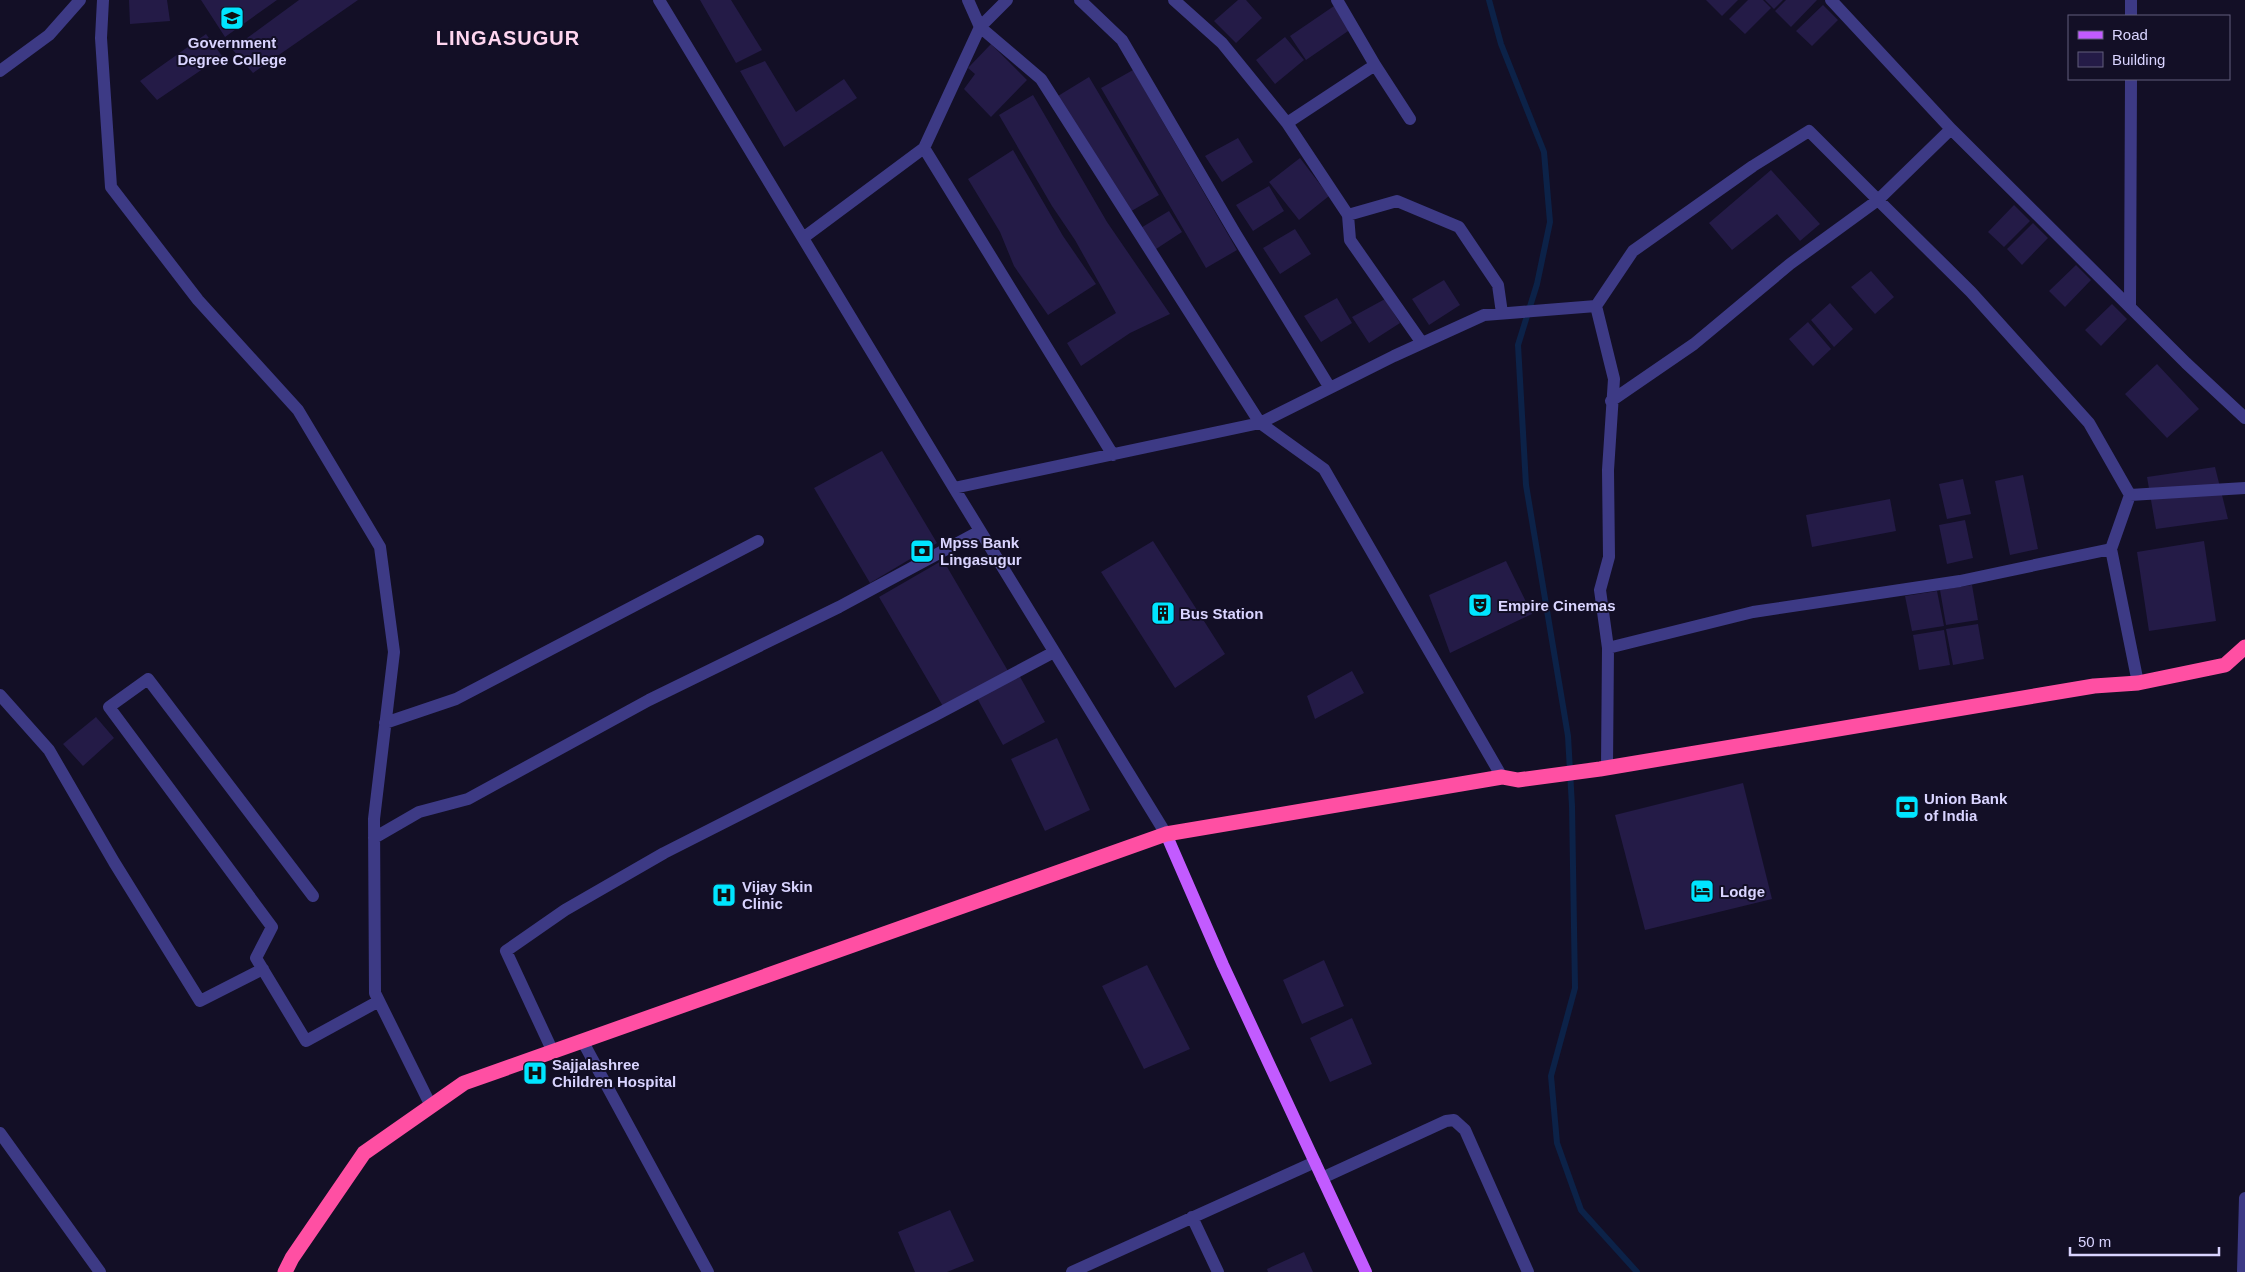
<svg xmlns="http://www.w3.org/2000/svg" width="2245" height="1272" viewBox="0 0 2245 1272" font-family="Helvetica,sans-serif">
<rect width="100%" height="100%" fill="#130f26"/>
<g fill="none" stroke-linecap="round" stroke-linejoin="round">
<path stroke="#0c2248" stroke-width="6" d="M1489 0 1501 44 1544 152 1550 222 1537 284 1518 345 1526 485 1568 736 1572 806 1575 988 1551 1076 1557 1143 1581 1210 1637 1272"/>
</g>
<path fill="#241b47" d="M129 0H167L170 21 130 24Z
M201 0H277L225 37Z
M299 0H358L253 73 232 49Z
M700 0H731L762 50 736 63Z
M1238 0H1246L1262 18 1236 43 1214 21Z
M1706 0H1738L1722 16Z
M1748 0H1763L1771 8 1745 34 1729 19Z
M1765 0H1783L1774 9Z
M1786 0H1817L1791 27 1775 11Z
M1823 5 1838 20 1812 46 1796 31Z
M1334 6 1351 29 1306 60 1290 36Z
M206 34 222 56 157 100 140 81Z
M1285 37 1304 60 1275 84 1256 60Z
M991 44 1027 80 991 117 964 89 975 74 968 68Z
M765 61 796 112 844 79 857 98 784 147 740 71Z
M1133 70 1237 250 1206 268 1101 88Z
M1089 77 1159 195 1128 213 1058 96Z
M1033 95 1107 222 1170 314 1130 333 1081 366 1067 343 1116 313 1075 240 1052 206 999 115Z
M1238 138 1253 162 1222 182 1205 156Z
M1013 150 1063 236 1096 284 1048 315 1014 266 1000 232 968 179Z
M1300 158 1329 196 1299 220 1269 182Z
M1771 170 1820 224 1800 241 1777 214 1732 250 1709 223Z
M1269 186 1284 211 1253 231 1236 205Z
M2014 205 2030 221 2004 247 1988 232Z
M1169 211 1182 232 1153 251 1139 229Z
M2033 223 2048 238 2022 265 2007 249Z
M1295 229 1311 254 1280 274 1263 248Z
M2076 265 2091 280 2065 307 2049 291Z
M1871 271 1894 297 1875 314 1851 287Z
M1444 280 1460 305 1429 325 1412 299Z
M1337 298 1352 323 1321 342 1304 316Z
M1385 299 1400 323 1369 343 1352 317Z
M1830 303 1853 329 1834 347 1811 320Z
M2112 304 2127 319 2101 346 2085 330Z
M1808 322 1831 349 1813 366 1789 339Z
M2157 364 2199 409 2167 438 2125 394Z
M882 451 937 543 870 583 814 488Z
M2215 467 2228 519 2156 529 2147 477Z
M2023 475 2038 549 2010 555 1995 481Z
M1963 479 1971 514 1947 519 1939 484Z
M1890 499 1896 531 1812 547 1806 515Z
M1965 520 1973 558 1947 564 1939 525Z
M1153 541 1225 654 1175 688 1101 572Z
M2204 541 2216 621 2149 631 2137 552Z
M943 560 1008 671 944 708 879 597Z
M1506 561 1532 614 1450 653 1429 595Z
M1972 585 1978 620 1946 625 1940 590Z
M1937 591 1944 626 1912 631 1905 596Z
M1978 624 1984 659 1953 665 1946 629Z
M1944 630 1950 665 1919 670 1913 635Z
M1352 671 1364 693 1315 719 1307 696Z
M1019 675 1045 722 1003 745 977 698Z
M96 717 114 738 83 766 63 744Z
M1057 738 1090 810 1045 831 1011 759Z
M1743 783 1772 899 1645 930 1615 815Z
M1324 960 1344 1006 1302 1024 1283 980Z
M1147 965 1190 1049 1144 1069 1102 986Z
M1352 1018 1372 1064 1330 1082 1310 1038Z
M950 1210 974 1261 947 1272H915L898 1232Z
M1304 1252 1313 1272H1268L1267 1269Z"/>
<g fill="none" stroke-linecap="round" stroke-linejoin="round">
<path stroke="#3d3a85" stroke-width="12" d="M103 0 101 38 111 187 198 300 298 410 380 547 394 652 374 819 375 993 431 1106
M659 0 954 488 1166 834
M1007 0 980 27 1041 79 1260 423 1394 356 1484 315 1596 306
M1080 0 1122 40 1235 233 1330 388
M1174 0 1222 43 1287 123 1348 215 1350 240 1422 343
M1831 0 1951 129
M2131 16V0
M1375 65 1410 119
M0 71 49 35 80 0
M1287 123 1375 65 1337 0
M924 148 1113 455
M1348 215 1397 201 1459 227 1498 285 1502 313
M803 238 924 148 980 27 968 0
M2130 307 2131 79
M1611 401 1694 344 1790 264 1878 200 1971 292 2089 423 2130 495 2245 488
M954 488 1260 423 1324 469 1502 777
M2111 549 2130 495
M1608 648 1753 612 1960 581 2111 549 2138 683
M0 695 49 750 114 862 200 1001 263 969
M385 723 456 699 758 541
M1607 766 1608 648 1600 590 1609 557 1608 470 1614 379 1596 306 1633 251 1753 166 1809 131 1878 200 1951 129 2186 363 2245 418
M374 838 419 812 468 799 649 700 839 607 980 531
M313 896 148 679 109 707 272 927 256 958 306 1041 379 1001
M583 1042 708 1272
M553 1052 506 951 565 910 664 853 934 716 1054 652
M0 1133 100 1272
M1322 1178 1446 1121 1454 1120 1465 1130 1528 1272
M1192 1217 1218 1272
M1072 1272 1315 1162
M2243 1272 2245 1198"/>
<path stroke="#c25bff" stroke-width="12" d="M1166 834 1223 965 1366 1272"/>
<path stroke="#ff4fa3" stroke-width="15" d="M285 1272 292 1258 364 1153 464 1083 1166 834 1502 777 1518 780 1600 769 2094 686 2138 683 2225 665 2245 647"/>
</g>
<defs>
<g id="school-square" transform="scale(1.25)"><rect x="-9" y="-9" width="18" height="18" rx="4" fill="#00e5ff" stroke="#130f26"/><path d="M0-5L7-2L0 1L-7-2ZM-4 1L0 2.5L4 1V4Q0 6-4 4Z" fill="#111"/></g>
<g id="bank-square" transform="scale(1.25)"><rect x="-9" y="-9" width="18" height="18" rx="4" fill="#00e5ff" stroke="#130f26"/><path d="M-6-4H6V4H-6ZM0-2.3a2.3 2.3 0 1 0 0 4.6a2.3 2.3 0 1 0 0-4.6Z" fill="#111"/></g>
<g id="theatre-square" transform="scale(1.25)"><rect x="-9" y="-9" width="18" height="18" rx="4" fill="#00e5ff" stroke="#130f26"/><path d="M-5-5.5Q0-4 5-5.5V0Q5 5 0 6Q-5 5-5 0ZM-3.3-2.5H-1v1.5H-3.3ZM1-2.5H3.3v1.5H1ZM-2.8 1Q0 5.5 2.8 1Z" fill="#111"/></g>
<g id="building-square" transform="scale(1.25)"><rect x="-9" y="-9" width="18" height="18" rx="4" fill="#00e5ff" stroke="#130f26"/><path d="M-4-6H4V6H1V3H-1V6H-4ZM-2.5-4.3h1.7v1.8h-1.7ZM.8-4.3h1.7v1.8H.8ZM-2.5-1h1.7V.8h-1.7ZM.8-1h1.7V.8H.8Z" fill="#111"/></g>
<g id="hotel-square" transform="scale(1.25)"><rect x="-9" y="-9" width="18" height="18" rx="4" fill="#00e5ff" stroke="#130f26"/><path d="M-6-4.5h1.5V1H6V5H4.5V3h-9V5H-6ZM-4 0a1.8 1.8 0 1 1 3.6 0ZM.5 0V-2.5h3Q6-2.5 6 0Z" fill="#111"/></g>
<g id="hospital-square" transform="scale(1.25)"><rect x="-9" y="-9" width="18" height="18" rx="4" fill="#00e5ff" stroke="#130f26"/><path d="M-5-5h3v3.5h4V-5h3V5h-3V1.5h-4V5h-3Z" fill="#111"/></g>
</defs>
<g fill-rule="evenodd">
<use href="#school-square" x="232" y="18"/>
<use href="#bank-square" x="922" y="551"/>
<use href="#theatre-square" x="1480" y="605"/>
<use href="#building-square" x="1163" y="613"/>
<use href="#bank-square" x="1907" y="807"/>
<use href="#hotel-square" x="1702" y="891"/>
<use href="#hospital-square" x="724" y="895"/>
<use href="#hospital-square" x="535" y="1073"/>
</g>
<g text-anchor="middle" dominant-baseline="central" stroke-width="4" stroke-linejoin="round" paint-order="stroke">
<g font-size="15" font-weight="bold" fill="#d9d4ff" stroke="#130f26" text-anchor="start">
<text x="232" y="42" text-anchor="middle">Government<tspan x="232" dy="17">Degree College</tspan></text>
<text x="940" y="542">Mpss Bank<tspan x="940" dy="17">Lingasugur</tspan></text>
<text x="1498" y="605">Empire Cinemas</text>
<text x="1180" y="613">Bus Station</text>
<text x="1924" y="798">Union Bank<tspan x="1924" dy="17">of India</tspan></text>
<text x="742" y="886">Vijay Skin<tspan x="742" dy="17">Clinic</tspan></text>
<text x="1720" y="891">Lodge</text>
<text x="552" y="1064">Sajjalashree<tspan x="552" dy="17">Children Hospital</tspan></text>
</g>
<g font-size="20" font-weight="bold" letter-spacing="1" fill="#ffd6f0" stroke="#130f26">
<text x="508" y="38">LINGASUGUR</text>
</g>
</g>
<rect x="2068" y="15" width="162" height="65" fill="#130f26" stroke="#625e7d"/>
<rect x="2078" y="31" width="25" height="8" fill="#c25bff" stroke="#625e7d"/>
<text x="2112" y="40" font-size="15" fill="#d9d4ff">Road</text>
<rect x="2078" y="52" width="25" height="15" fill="#241b47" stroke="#625e7d"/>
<text x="2112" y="65" font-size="15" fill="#d9d4ff">Building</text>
<path d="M2070 1247v8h149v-8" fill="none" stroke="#d9d4ff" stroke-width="2.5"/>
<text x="2078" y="1247" font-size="15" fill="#d9d4ff" stroke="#130f26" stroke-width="4" paint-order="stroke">50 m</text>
</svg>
